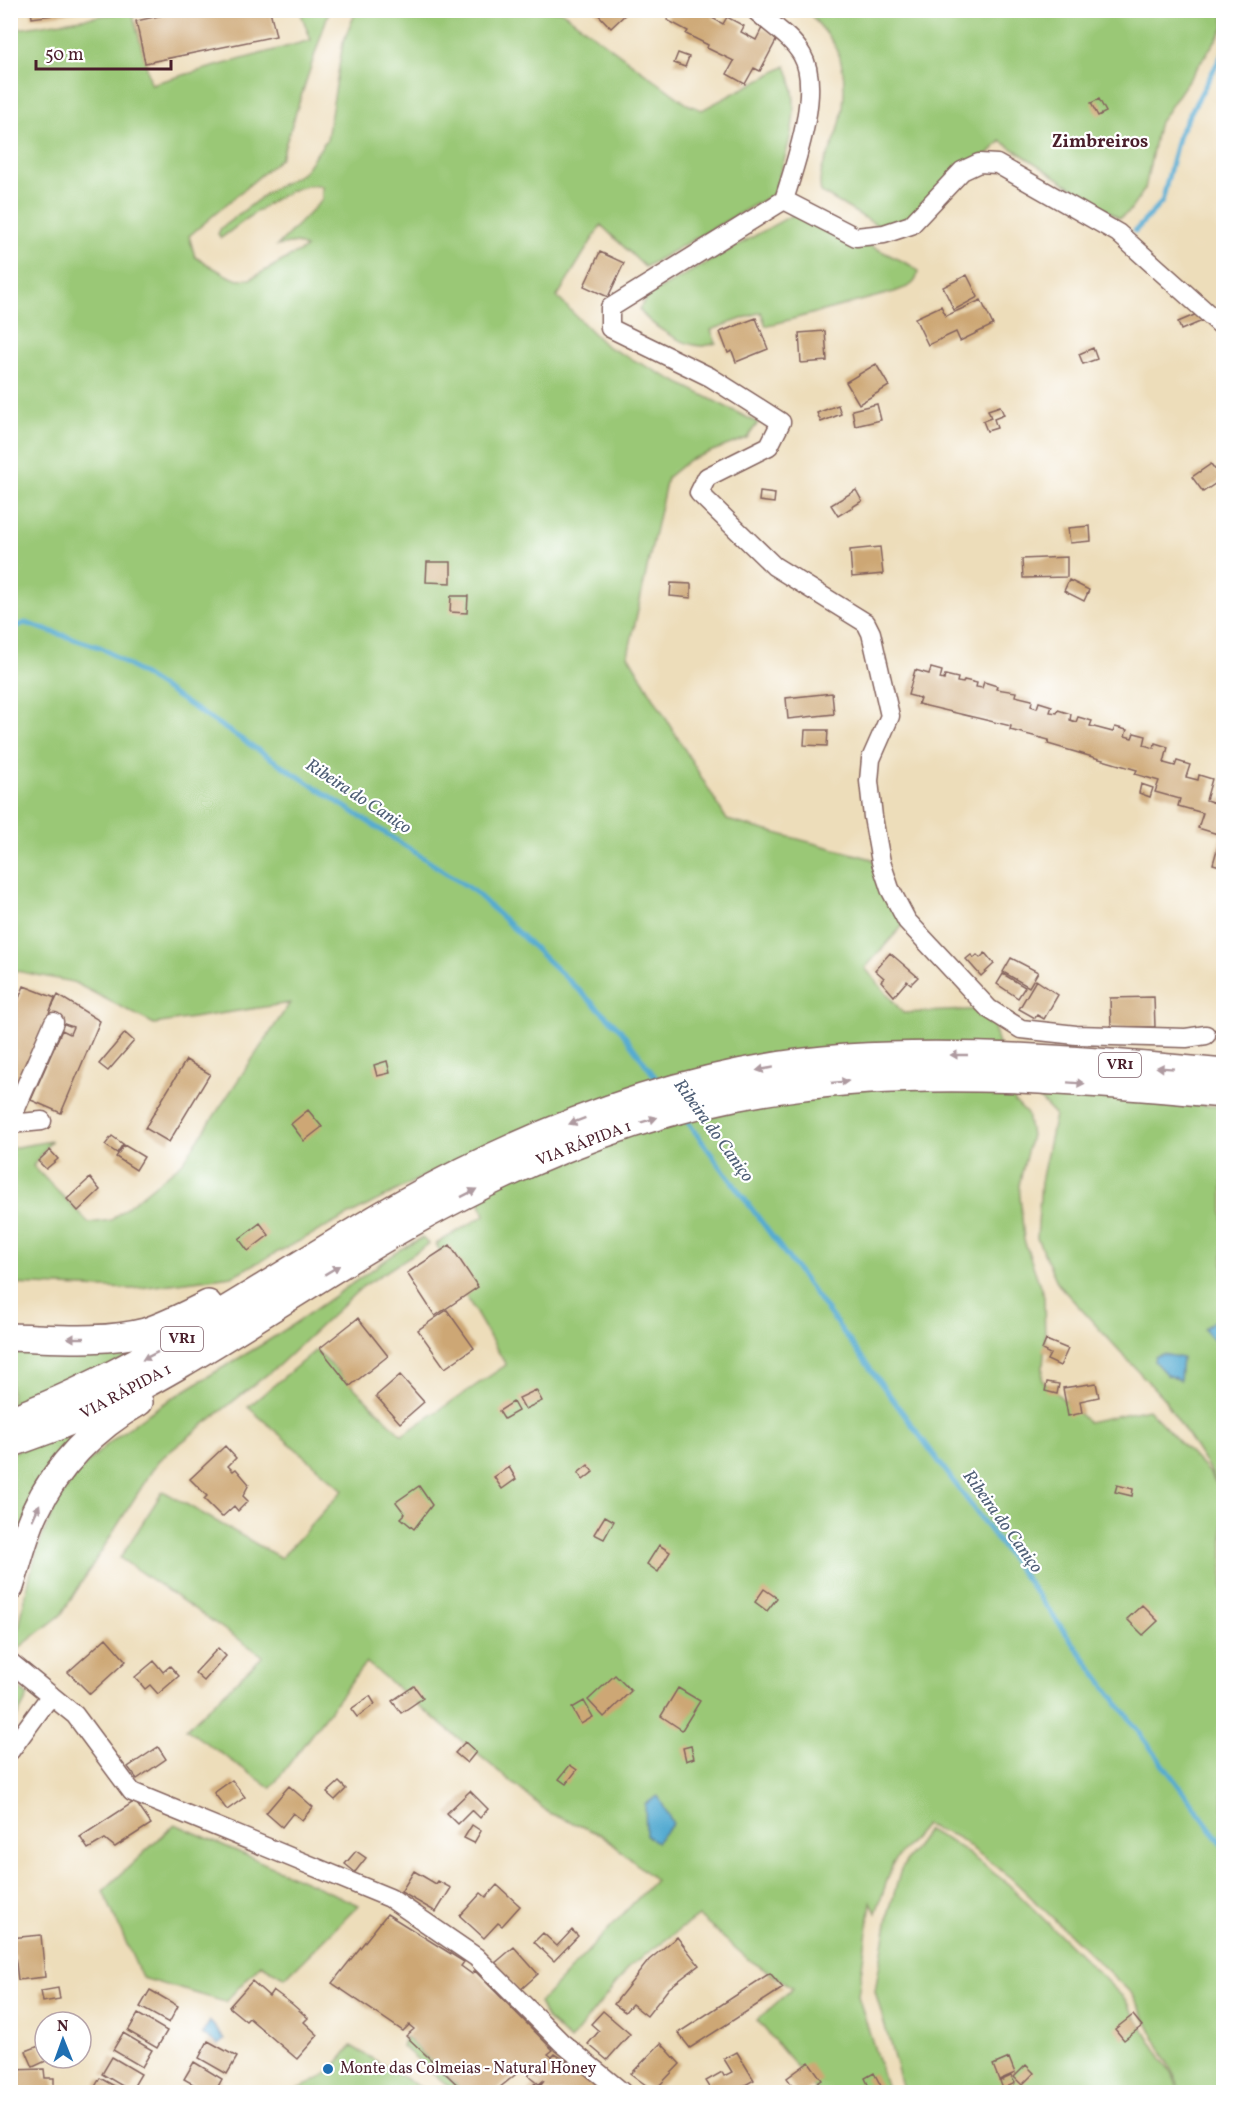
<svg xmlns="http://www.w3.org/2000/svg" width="1234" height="2103" viewBox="0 0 1234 2103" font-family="Vollkorn,serif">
<rect width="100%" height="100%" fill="#fff"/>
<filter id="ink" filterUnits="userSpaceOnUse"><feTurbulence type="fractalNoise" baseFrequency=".0167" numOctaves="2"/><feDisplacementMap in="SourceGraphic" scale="12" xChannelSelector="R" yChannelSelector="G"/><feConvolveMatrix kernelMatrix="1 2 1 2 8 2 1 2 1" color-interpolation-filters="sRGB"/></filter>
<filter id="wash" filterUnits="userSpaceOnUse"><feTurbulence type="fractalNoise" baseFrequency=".008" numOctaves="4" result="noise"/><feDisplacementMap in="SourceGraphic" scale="24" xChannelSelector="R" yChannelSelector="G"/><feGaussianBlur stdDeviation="1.35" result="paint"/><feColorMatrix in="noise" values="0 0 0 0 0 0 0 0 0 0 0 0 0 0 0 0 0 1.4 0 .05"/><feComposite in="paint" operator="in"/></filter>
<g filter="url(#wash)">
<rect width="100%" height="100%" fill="#edddba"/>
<path fill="#9ac876" stroke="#727450" stroke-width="1.5" d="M1223 10 1224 28 1158 125 1145 189 1129 212 1119 218 1001 141 931 211 890 228 875 224 821 192C817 173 826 160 833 144 845 118 849 74 836 48 830 35 816 23 808 11Z
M11 11H15L18 29 132 11 151 84 311 40 300 11H329L281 158 189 236 195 257 226 275 238 280 250 279 306 248 297 243 277 246 322 200V186C293 178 244 222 221 238L218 234 221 228 271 190 303 173 327 139 343 43 356 11H561L687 104 702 110 786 66C805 109 786 152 774 194L645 267 601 225 557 297 606 346 758 423 747 438 689 460 667 478 628 655 727 820 872 859 907 921 865 968 903 1013 989 1009 1015 1102 1027 1114 1031 1135 1019 1185 1024 1240 1044 1297 1045 1341 1042 1380 1088 1422 1148 1409 1211 1475 1223 1495V2092H907L902 2086 875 1991 889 1912 901 1869 927 1830 955 1844 1007 1883 1124 1998 1182 2091 1133 1995 1011 1878 957 1837 925 1825 893 1863 876 1913 871 1902 858 1996 888 2092H818L757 2020 793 1988 748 1959 698 1916 630 1966 570 2041 547 2018 539 2003 655 1880 602 1835 549 1813 366 1662 271 1788 186 1729 263 1656 120 1558 163 1491 281 1558 343 1490 248 1407 316 1350 402 1435 506 1365 436 1244 485 1215 459 1158 232 1276 132 1289 11 1284V1148L51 1141 33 1166 89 1223 111 1220 183 1162 290 1003 154 1024 73 982 11 970Z
M799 211 912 266 918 271C917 286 907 287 894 292L766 326 761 312 711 330 716 343C712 344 706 346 701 346 682 345 649 325 639 309L649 295Z
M1031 1090 1223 1107V1491L1164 1399 1058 1284 1037 1238 1041 1182 1055 1115Z
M422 1238 429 1244 362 1287 279 1365 158 1461 61 1615 15 1651C25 1594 34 1538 67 1488 105 1430 206 1379 266 1342 312 1313 357 1280 401 1249Z
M151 1345 91 1376 11 1406V1353Z
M98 1423 15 1548 11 1531 10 1453Z
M11 1681 28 1696 11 1728Z
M175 1824 359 1905 285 1978 261 1964 225 2002 142 1978 103 1891Z
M405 2037 464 2092H455L402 2046Z
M351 2046 428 2092H288C321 2081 331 2073 351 2046Z"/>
<path fill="#54abd1" stroke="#4f657e" stroke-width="1.5" d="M1223 1313V1339L1217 1344 1204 1329Z
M1163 1354 1182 1358 1180 1380 1167 1375 1154 1361 1155 1356Z
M658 1796 673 1824 656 1842 646 1835 645 1804Z
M210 2021 225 2040 219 2045 202 2034Z"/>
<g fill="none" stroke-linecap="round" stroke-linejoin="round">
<path stroke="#54abd1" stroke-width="5" d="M1135 231 1162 202 1179 134 1224 51
M10 629 25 623 102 648 474 891 619 1028 661 1085
M684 1117 1224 1847"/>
</g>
<g id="blocks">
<path fill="#cda775" d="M31 10H75L76 12 32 18Z
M186 10H270L276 36 145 63 136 21Z
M594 10H630L611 28Z
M671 10H716L712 18 723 24 727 17 744 26 741 32 756 40 762 28 778 37 760 71 754 68 745 84 727 74 734 61 707 48 708 45 686 34 688 31 667 20Z
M678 53 689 57 685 67 674 63Z
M1099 99 1106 112 1098 116 1091 103Z
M600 252 624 263 608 297 584 286Z
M967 275 978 297 954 310 943 287Z
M981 300 993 325 960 341 956 332 928 345 915 318 941 306 946 316Z
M1204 311 1207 319 1181 330 1178 322Z
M756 318 768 349 736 362 732 351 728 353 720 332Z
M825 331 827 361 801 363 799 333Z
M1093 348 1097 359 1083 364 1079 354Z
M876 364 889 386 859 404 846 382Z
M877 404 881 420 855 426 852 410Z
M838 405 841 414 821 422 817 413Z
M1000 406 1004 415 994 419 997 428 987 431 983 421 991 418 988 410Z
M1211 464 1222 479 1203 492 1192 477Z
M856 490 862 501 838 516 831 505Z
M760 492 775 494 774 503 759 501Z
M1090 526 1091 541 1070 543 1068 528Z
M880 547 883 574 852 577 850 550Z
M1067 557V577L1023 578 1022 559Z
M427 562H451V583L426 582Z
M1069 580 1089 590 1084 601 1064 591Z
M671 583 691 584V598L670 596Z
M451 596H468L467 613 450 612Z
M931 668 942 671 940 679 944 680 945 675 958 678 957 682 963 683 964 680 977 683 976 687 982 688 984 682 997 686 996 689 1016 692 1015 696 1032 700 1031 706 1037 708 1039 702 1052 706 1050 712 1057 713 1058 710 1071 714 1070 720 1076 722 1078 717 1092 721 1090 726 1113 732 1115 727 1127 730 1125 736 1132 738 1134 733 1146 736 1144 745 1154 748 1155 743 1168 747 1164 763 1175 766 1177 761 1190 765 1186 777 1198 780 1199 775 1212 779 1206 800 1218 804 1220 798 1224 799V867L1213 864 1221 835 1198 828 1203 813 1178 806 1180 799 1155 792 1159 781 1135 774 1137 770 1048 744 1049 740 1010 730 1011 726 918 704 920 698 908 695 915 670 929 674Z
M832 693 834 714 788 719 786 698Z
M805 730H828L827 746 804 745Z
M1141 784 1153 788 1150 797 1139 793Z
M890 953 918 977 911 984 907 981 894 996 881 981 884 978 875 970Z
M985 953 994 964 981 976 966 959 971 955 974 958 977 955 980 958Z
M1011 958 1038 972 1029 987 1003 972Z
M1003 974 1025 987 1018 998 997 984Z
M1036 980 1058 995 1044 1019 1037 1015 1035 1018 1019 1009Z
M10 985 15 986 12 1010H10Z
M24 986 55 998 49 1013 58 995 100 1021 61 1113 31 1100 62 1030 70 1034 73 1027 47 1018 10 1103V1020Z
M1154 997 1155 1027H1111L1110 998Z
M1224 1025V1045L1220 1046 1212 1031Z
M125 1033 134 1041 108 1071 99 1064Z
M186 1060 210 1074 169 1142 145 1128Z
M387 1061 390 1073 377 1076 374 1065Z
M308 1110 322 1127 304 1141 291 1124Z
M112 1136 123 1144 117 1153 105 1145Z
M124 1145 144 1157 136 1170 116 1157Z
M50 1150 58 1159 46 1169 38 1161Z
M90 1178 100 1190 78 1211 67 1199Z
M260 1223 269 1235 248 1251 239 1239Z
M450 1245 478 1287 435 1316 407 1273Z
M447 1310 474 1348 445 1368 418 1330Z
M358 1318 388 1356 350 1386 320 1348Z
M1046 1340 1068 1349 1060 1366 1047 1360 1050 1354 1042 1350Z
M400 1375 424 1402 400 1423 376 1396Z
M1047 1382 1059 1384 1057 1394 1045 1391Z
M1096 1383 1099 1397 1080 1401 1082 1413 1068 1416 1063 1388Z
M536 1390 542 1401 525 1409 519 1398Z
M513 1402 518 1411 504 1419 499 1411Z
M225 1446 236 1458 228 1466 233 1471 236 1469 249 1484 243 1496 248 1501 238 1511 234 1506 222 1517 204 1499 207 1496 190 1479Z
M588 1465 593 1472 583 1480 578 1473Z
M509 1467 516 1479 502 1489 494 1477Z
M1117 1485 1133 1489 1132 1496 1115 1492Z
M419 1486 432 1505 414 1529 401 1518 405 1514 396 1502Z
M605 1516 614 1521 604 1539 594 1534Z
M659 1545 670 1552 658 1572 647 1564Z
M764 1589 777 1598 767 1611 755 1602Z
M1142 1605 1158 1621 1143 1635 1127 1619Z
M106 1638 126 1661 90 1694 68 1672Z
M218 1648 226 1656 204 1681 195 1673Z
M154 1661 163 1672 170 1666 179 1676 158 1694 150 1685 145 1689 135 1677Z
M615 1675 631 1691 604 1717 588 1700Z
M414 1686 423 1698 401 1713 392 1701Z
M678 1688 700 1701 682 1730 661 1716Z
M370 1696 375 1704 357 1717 351 1709Z
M584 1701 593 1717 581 1724 572 1708Z
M465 1742 476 1752 467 1763 455 1753Z
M691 1746 694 1758 686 1761 683 1748Z
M158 1747 166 1759 137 1779 128 1767Z
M570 1765 577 1770 566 1784 559 1779Z
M232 1780 245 1797 227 1810 214 1793Z
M339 1782 346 1789 335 1800 327 1793Z
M289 1786 313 1807 302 1820 293 1813 282 1827 266 1813Z
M470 1791 488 1809 480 1818 472 1810 458 1824 447 1813Z
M135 1801 151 1824 115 1847 105 1839 88 1849 80 1837Z
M472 1825 481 1831 474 1843 464 1838Z
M356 1851 366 1858 355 1872 345 1864Z
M414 1871 436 1884 438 1881 451 1888 436 1912 401 1892Z
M497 1885 520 1906 502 1926 498 1923 484 1938 460 1916 481 1893 486 1897Z
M387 1914 464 1962 461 1966 472 1974 475 1971 553 2050 548 2054 552 2057 555 2054 615 2092H527L535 2083 539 2087 544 2080 539 2084 528 2075 532 2070 529 2071 525 2067 494 2092H465L406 2036 414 2029 409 2025 403 2031 332 1983Z
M572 1930 578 1936 554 1961 534 1942 543 1933 557 1946Z
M41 1935 45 1977 18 1980 15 1955 10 1956V1938Z
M677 1937 699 1965 669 1988 647 2016 632 2004 625 2012 614 2004 649 1960Z
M514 1947 538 1974 519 1991 494 1964Z
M770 1973 783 1988 690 2048 678 2033Z
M252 1981 269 1996 273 1990 292 2004 308 2018 304 2022 318 2035 297 2059 249 2018 246 2021 229 2007Z
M58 1988 60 1999 43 2002 41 1991Z
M150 1990 178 2006 169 2023 140 2007Z
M603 2011 630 2034 607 2060 588 2044 599 2031 591 2024Z
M138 2014 167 2031 157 2048 128 2031Z
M1133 2015 1142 2026 1124 2040 1115 2029Z
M123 2033 152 2050 142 2067 113 2050Z
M208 2041 237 2057 227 2074 199 2058Z
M661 2043 680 2064 654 2091 631 2074Z
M39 2046 46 2061 33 2067 26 2051Z
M737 2052 754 2080 733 2092H713L706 2081 722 2072 724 2076 732 2072 724 2059Z
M112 2057 141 2074 131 2091 102 2074Z
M1009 2058 1015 2073 999 2080 993 2065Z
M194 2062 222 2079 215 2092H207L184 2079Z
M809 2062 822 2080 804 2092H797L787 2078Z
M1026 2065 1034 2073 1022 2085 1014 2077Z
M44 2069 45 2078H54V2092H10V2070Z
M874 2073 881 2086 871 2091 865 2078Z
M1011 2076 1015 2083 1003 2089 1000 2081Z
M100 2078 125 2092H92Z"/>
</g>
</g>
<g filter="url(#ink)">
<use href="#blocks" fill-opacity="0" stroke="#83625d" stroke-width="1.5"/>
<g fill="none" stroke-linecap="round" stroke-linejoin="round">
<g stroke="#83625d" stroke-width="21">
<path id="minor" d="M755 10C770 24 792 37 802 55 822 89 795 164 784 200L610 308V328L710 377 781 422 769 446 707 477 699 493 774 566 866 623 871 633 890 716 871 759 869 781 873 817 881 862 890 889 907 921 989 1009 1021 1029 1076 1035 1186 1038 1206 1035
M784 200 856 237 884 234 911 225 962 171 979 163 997 164 1118 233 1224 328
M15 1122 13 1115 54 1022
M10 1124 42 1121
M10 1662 75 1715 132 1792 390 1898 476 1957 562 2043 622 2092
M10 1751 51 1695"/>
</g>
<g stroke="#83625d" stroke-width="30">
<path id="highway" d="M10 1337C54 1338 103 1343 145 1332 167 1325 188 1314 208 1304
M10 1420C152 1367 272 1277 403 1203 539 1127 690 1069 846 1058 971 1050 1098 1061 1224 1073
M10 1444C31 1436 52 1429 71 1421 193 1367 300 1285 415 1221 529 1157 658 1105 788 1088 932 1068 1079 1081 1224 1094
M10 1587C18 1562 24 1535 35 1512 56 1466 95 1427 139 1402"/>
</g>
<use href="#minor" stroke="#fff" stroke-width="18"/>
<use href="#highway" stroke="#fff" stroke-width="27"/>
</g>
<defs><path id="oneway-solid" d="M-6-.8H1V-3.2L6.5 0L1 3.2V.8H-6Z" transform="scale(1.5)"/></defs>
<g fill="#ae9aa0">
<use href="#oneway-solid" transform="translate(959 1055) rotate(180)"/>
<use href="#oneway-solid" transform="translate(1165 1068) rotate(-176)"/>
<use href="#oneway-solid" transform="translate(765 1069) rotate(170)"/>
<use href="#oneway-solid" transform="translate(840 1082) rotate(-6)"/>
<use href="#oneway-solid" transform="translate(1076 1083) rotate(4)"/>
<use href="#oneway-solid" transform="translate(649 1120) rotate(-17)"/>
<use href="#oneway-solid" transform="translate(577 1121) rotate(159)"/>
<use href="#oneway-solid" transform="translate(469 1193) rotate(-27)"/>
<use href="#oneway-solid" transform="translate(332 1270) rotate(-31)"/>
<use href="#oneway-solid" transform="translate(76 1338) rotate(-180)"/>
<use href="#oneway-solid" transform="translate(150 1356) rotate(153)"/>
<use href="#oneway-solid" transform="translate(36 1512) rotate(-65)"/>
</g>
</g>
<circle fill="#1f6fb2" stroke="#fff" stroke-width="2" cx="328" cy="2069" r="6"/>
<g text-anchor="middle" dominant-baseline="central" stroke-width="4.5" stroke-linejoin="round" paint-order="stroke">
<g fill="#fff" stroke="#80626b" stroke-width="1.5">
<rect x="1099" y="1053" width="42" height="24" rx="4.5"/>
<rect x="161" y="1327" width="42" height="24" rx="4.5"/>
</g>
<g font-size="15" font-weight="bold" fill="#4a1f2b">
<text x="1120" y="1065">VR1</text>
<text x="182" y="1339">VR1</text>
</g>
<g font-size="16" fill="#4a1f2b" stroke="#fff">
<text transform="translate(584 1144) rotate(-21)">VIA RÁPIDA 1</text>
<text transform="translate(126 1392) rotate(-28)">VIA RÁPIDA 1</text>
</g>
<g font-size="16" fill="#4a1f2b" stroke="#fff" text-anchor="start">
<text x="340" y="2069">Monte das Colmeias - Natural Honey</text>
</g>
<g font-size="18" font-weight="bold" fill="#4a1f2b" stroke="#fff">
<text x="1100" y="142">Zimbreiros</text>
</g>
<g font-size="18" font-style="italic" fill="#4e5e76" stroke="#fff">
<text transform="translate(358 797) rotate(33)">Ribeira do Caniço</text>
<text transform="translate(713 1131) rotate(54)">Ribeira do Caniço</text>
<text transform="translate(1002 1522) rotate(54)">Ribeira do Caniço</text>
</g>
</g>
<rect width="1234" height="2103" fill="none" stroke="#fff" stroke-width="36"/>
<g transform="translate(63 2040) rotate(359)"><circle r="28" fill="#ffffff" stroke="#b7a5aa" stroke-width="1.5"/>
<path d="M0-4.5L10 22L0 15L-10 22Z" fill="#1f6fb2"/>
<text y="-9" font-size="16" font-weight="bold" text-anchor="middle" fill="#4a1f2b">N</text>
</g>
<path d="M36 60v9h135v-9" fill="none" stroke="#4a1f2b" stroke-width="3"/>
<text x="45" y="60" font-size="18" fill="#4a1f2b" stroke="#ffffff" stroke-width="4.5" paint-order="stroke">50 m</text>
</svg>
